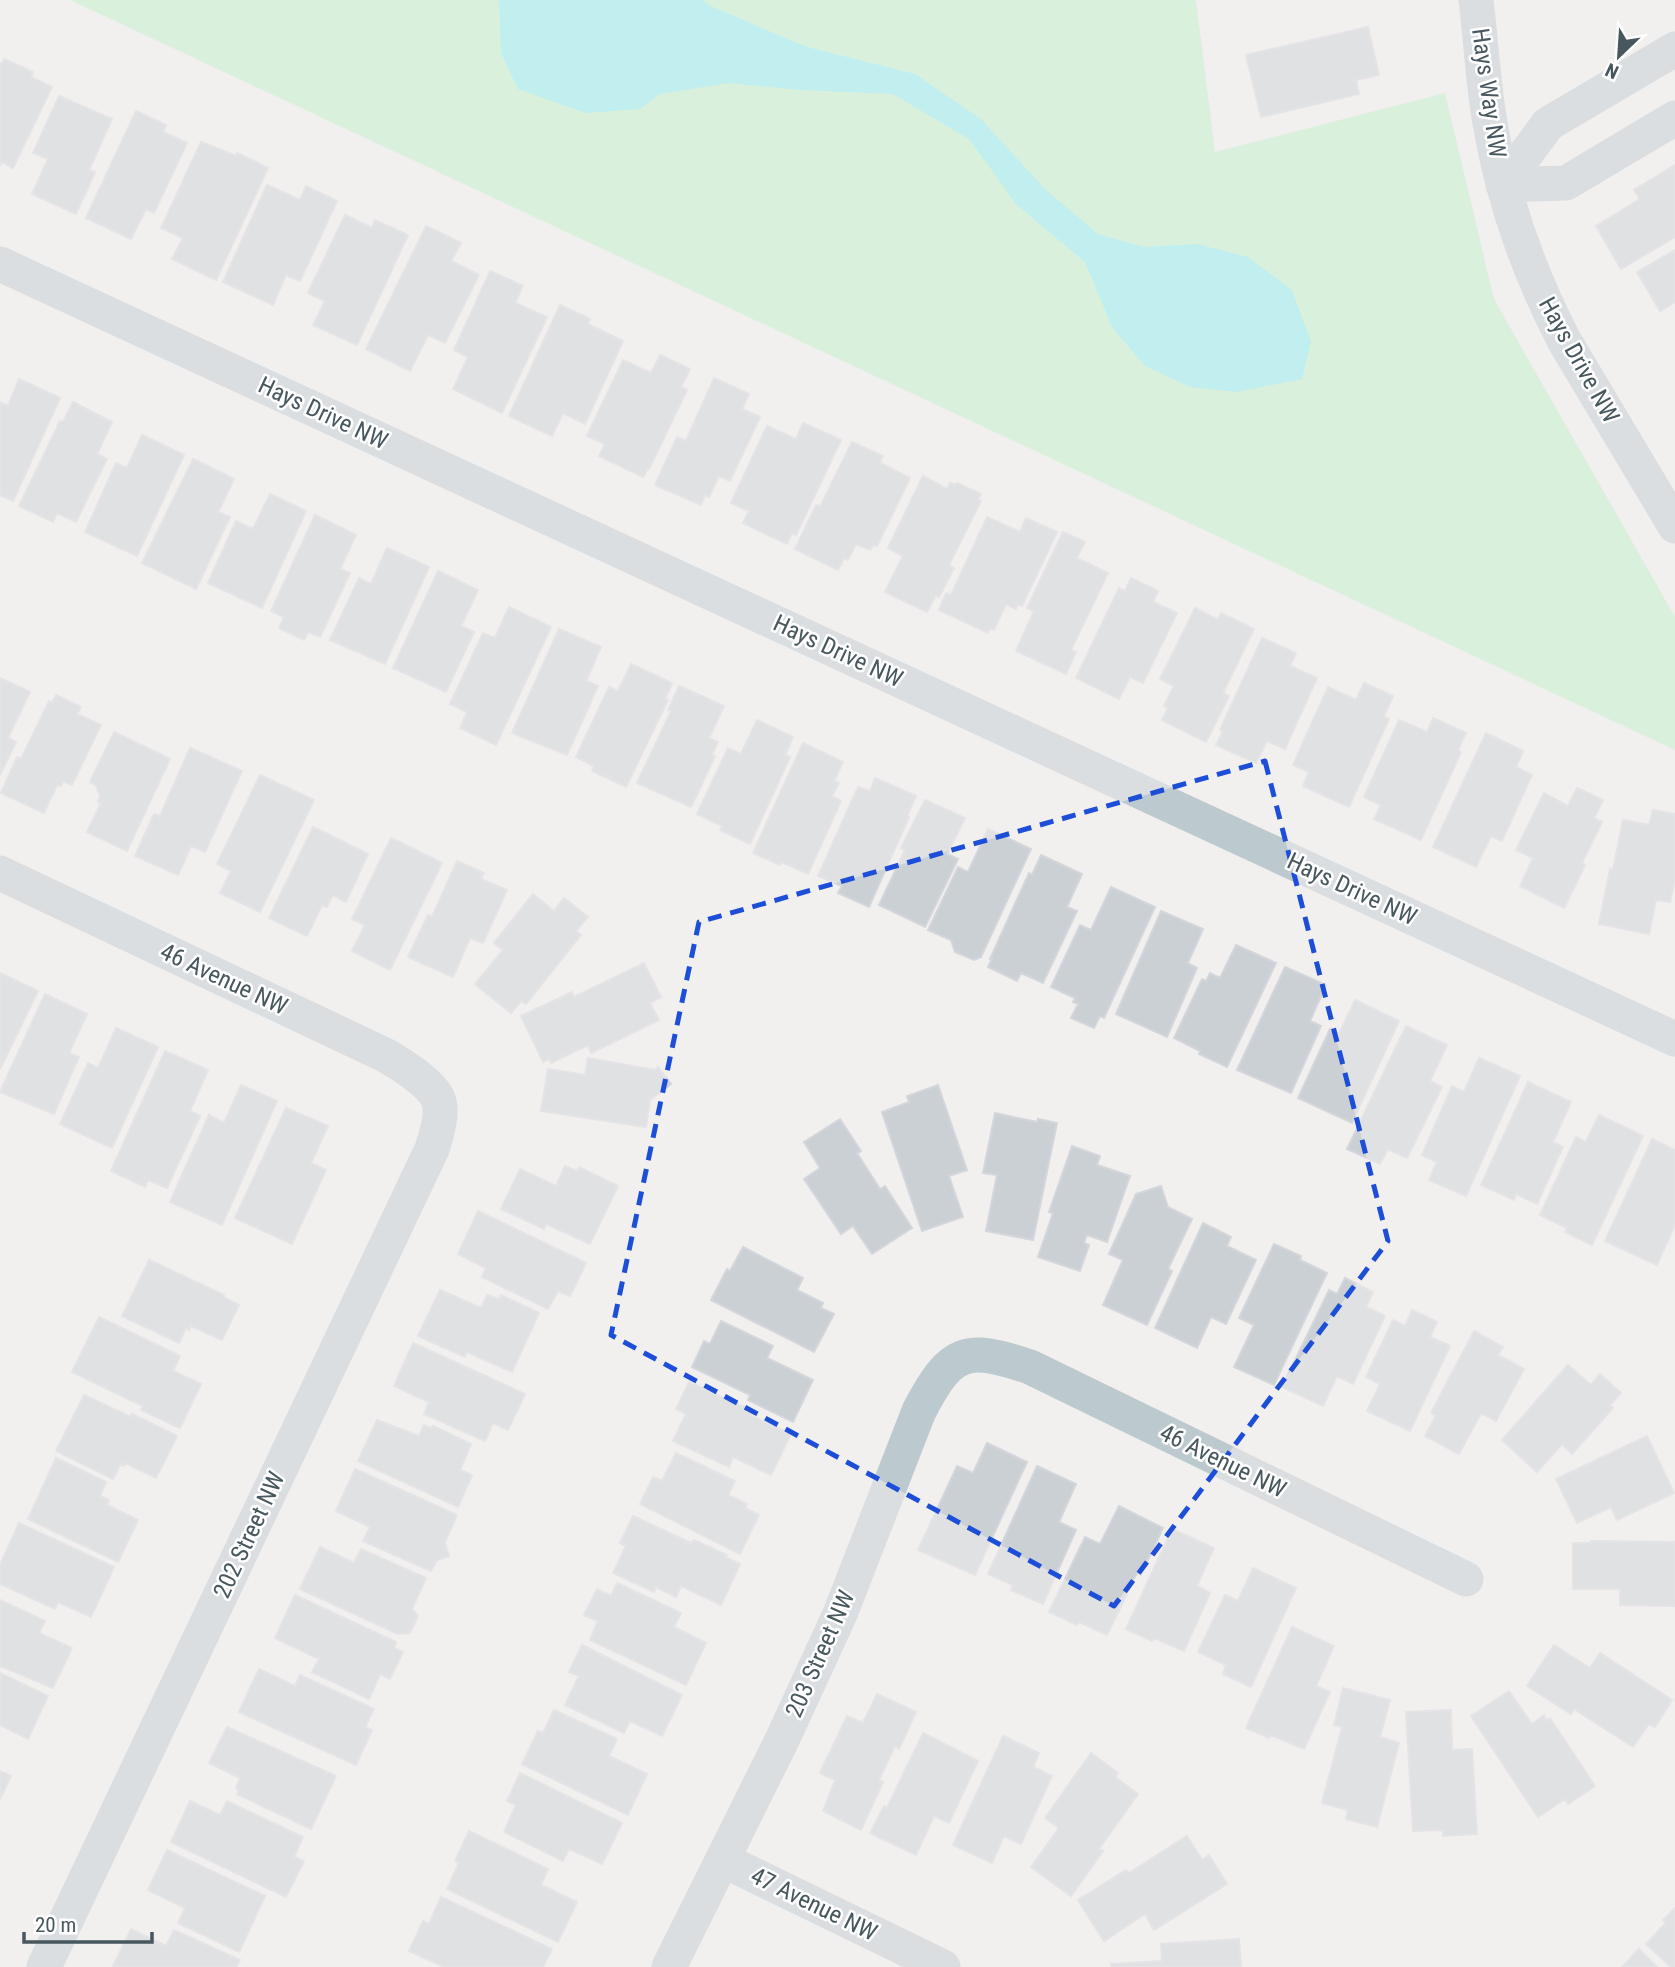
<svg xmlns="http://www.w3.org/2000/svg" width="1675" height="1967" viewBox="0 0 1675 1967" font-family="'Roboto Condensed',sans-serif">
<rect width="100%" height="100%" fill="#f2efef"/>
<path fill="#bbf1c6" d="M70 0H1196L1215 152 1445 93 1494 299 1675 617V750Z"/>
<path fill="#86eef0" d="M499 0H703L708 5 807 47 915 74 981 119 1045 189 1098 234 1144 247 1197 244 1248 257 1292 290 1311 342 1302 379 1238 392 1190 387 1145 366 1112 327 1085 262 1016 204 969 139 893 94 801 90 728 83 660 94 640 109 586 113 518 89 501 53Z"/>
<path fill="#cbd0d4" stroke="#d3d6db" stroke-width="2" d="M1368 27 1379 75 1356 80 1359 94 1261 117 1246 55Z
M4 59 33 72 31 77 52 87 13 168 2 162 0 165V63L2 64Z
M59 96 112 119 89 170 95 172 76 214 32 194 48 159 33 153Z
M136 111 166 125 163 132 187 143 154 213 146 209 131 239 86 218Z
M201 142 236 156 237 153 268 168 216 280 172 259 183 238 161 228Z
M1675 165V237L1621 269 1596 226 1640 199 1634 190Z
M267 185 300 200 306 186 337 201 300 281 286 275 273 305 223 282Z
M345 215 372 228 375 220 408 235 357 345 313 325 325 301 308 293Z
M426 226 461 243 451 261 479 275 445 343 428 335 410 371 366 349Z
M1675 250V302L1660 311 1637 272Z
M490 271 523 286 515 303 547 317 502 413 453 389 468 357 454 350Z
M560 305 590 319 588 324 623 341 585 424 563 413 552 436 509 416Z
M660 355 690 369 681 387 687 390 649 469 648 468 643 477 599 456 605 444 587 436 623 360 651 373Z
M714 378 749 394 742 409 760 417 730 481 719 476 709 497 705 495 701 505 655 485 677 437 686 441Z
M19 379 60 398 13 501 0 495V402L8 406Z
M73 402 112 422 97 454 107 459 76 522 57 513 53 522 19 506 60 421 63 422Z
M803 423 841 440 796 535 792 533 787 544 743 523 749 511 731 503 767 426 796 439Z
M142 435 184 455 137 556 85 532 116 463 127 468Z
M852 442 883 456 880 463 910 478 877 546 873 545 870 550 856 544 848 560 844 558 838 570 795 549 816 505 820 507Z
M193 459 234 479 218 512 230 517 196 589 142 563Z
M923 476 947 489 950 483 955 485 957 483 981 494 978 500 981 501 949 565 954 568 939 597 936 595 927 612 885 592 903 556 888 548Z
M270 494 306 511 262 608 208 583 236 521 253 529Z
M315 515 356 535 340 569 350 573 320 637 308 632 304 640 279 628 284 617 271 611Z
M987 517 1020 532 1026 518 1057 532 1022 606 1018 604 1016 609 1006 604 994 630 990 628 988 633 939 610 946 593 951 595Z
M1063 532 1085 542 1077 558 1108 573 1071 650 1076 652 1066 674 1016 651 1034 611 1027 608Z
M387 548 429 567 385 664 330 640 359 578 371 584Z
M438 571 478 590 461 626 474 632 446 692 393 668Z
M1131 578 1158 591 1153 602 1177 613 1143 683 1130 677 1119 699 1076 678 1119 588 1125 591Z
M509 607 551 627 496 745 460 728 467 712 450 704 483 633 495 638Z
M1195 608 1218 620 1221 613 1254 629 1223 693 1229 696 1206 742 1162 720 1168 708 1164 706 1174 686 1160 679Z
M559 629 601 647 586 681 598 686 567 755 512 733Z
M1262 638 1296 653 1290 666 1317 678 1285 749 1267 741 1256 763 1216 745 1223 731 1220 730Z
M631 664 672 683 665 699 668 700 626 787 592 771 594 766 576 757 609 687 618 691Z
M0 678 30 692 8 738 16 742 0 775Z
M1364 683 1393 696 1384 716 1389 719 1349 807 1303 786 1309 772 1293 765 1328 687 1356 700Z
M679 686 724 706 709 738 718 742 712 755 715 756 691 807 637 783 671 711 668 710Z
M56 695 81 707 77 714 101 725 72 785 63 781 61 786 57 785 44 813 1 793 17 757 21 759 49 701 52 703Z
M1433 718 1466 733 1458 750 1461 752 1421 840 1374 819 1381 805 1364 797 1399 720 1427 732Z
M757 720 793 737 785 755 790 757 750 844 720 830 722 826 697 814 728 748 741 754Z
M114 732 170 759 127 851 87 832 101 803 98 802 100 796 96 786 90 782Z
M1486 733 1523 751 1516 767 1532 775 1502 841 1491 836 1476 867 1433 847Z
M803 743 843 762 834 781 839 783 832 796 841 801 808 874 782 862 780 865 753 853Z
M190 748 242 771 205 852 191 846 178 875 135 856 154 814 160 816Z
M260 775 314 800 260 912 220 893 231 871 217 864Z
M875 778 916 796 907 816 909 817 869 907 838 893 842 886 818 876 858 787 870 791Z
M1577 788 1603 800 1594 818 1602 822 1582 863 1585 865 1564 908 1520 886 1533 858 1516 850 1544 793 1568 806Z
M925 800 965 818 947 854 958 859 925 927 879 905 905 850 901 848Z
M1653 810 1675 814V880L1670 902 1656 900 1649 934 1599 924 1610 869 1613 870 1623 820 1649 825Z
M313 827 368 854 346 902 333 895 327 907 322 905 307 936 269 918Z
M988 829 1031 849 981 957 974 960 955 952 951 940 928 930 958 867 968 872Z
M391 838 442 863 390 970 352 951 365 925 352 919Z
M1041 855 1082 874 1067 907 1077 911 1043 983 1021 973 1017 981 988 967 992 959H990L1029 873 1032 875Z
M457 861 484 873 481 879 507 890 483 943 470 938 453 977 408 957 428 915 432 917Z
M1111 887 1155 907 1104 1018 1100 1016 1094 1028 1071 1018 1078 1004 1073 1002 1075 998 1051 987 1080 925 1091 930Z
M533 894 554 911 564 898 588 917 576 931 581 935 526 1004 521 1001 511 1013 475 984 503 950 494 943Z
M1161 911 1203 929 1188 963 1197 968 1167 1037 1116 1014Z
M1236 945 1276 963 1227 1067 1199 1054 1200 1051 1174 1038 1202 979 1206 981 1210 973 1220 978Z
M644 963 661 997 650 1003 659 1020 591 1053 588 1045 551 1063 549 1059 543 1062 521 1016 572 992 574 997Z
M1285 967 1326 985 1310 1021 1321 1026 1291 1093 1237 1070Z
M0 973 38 991 0 1069Z
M45 994 87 1014 69 1053 79 1057 54 1114 0 1092Z
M1355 1000 1399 1021 1352 1123 1298 1098 1330 1029 1339 1034Z
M1406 1026 1447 1045 1430 1081 1442 1087 1407 1158 1388 1149 1380 1164 1347 1149Z
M116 1028 158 1047 112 1148 60 1124 88 1063 98 1068Z
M165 1051 208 1070 190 1111 200 1116 167 1188 148 1180 145 1187 111 1171Z
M588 1058 655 1070 658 1067 671 1084 650 1100 646 1127 541 1111 548 1069 585 1075Z
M1479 1058 1520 1076 1466 1196 1429 1180 1437 1162 1422 1155 1452 1086 1464 1092Z
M1528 1082 1571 1102 1553 1142 1563 1147 1537 1204 1516 1194 1514 1200 1481 1185Z
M241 1085 277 1101 222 1225 170 1202 209 1115 224 1123Z
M938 1085 967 1170 949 1176 963 1217 922 1231 882 1112 909 1102 907 1096Z
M286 1108 328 1126 311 1163 326 1170 292 1244 235 1218Z
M995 1113 1037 1122 1038 1119 1057 1123 1033 1240 986 1231 997 1175 983 1173Z
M1599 1115 1643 1136 1592 1245 1565 1232 1567 1228 1540 1215 1576 1137 1586 1142Z
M840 1119 861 1151 857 1153 880 1189 885 1186 912 1228 872 1254 853 1226 841 1234 804 1179 820 1168 804 1142Z
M1652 1139 1675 1150V1225L1657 1265 1605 1241Z
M1072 1146 1100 1156 1097 1165 1130 1176 1107 1242 1087 1235 1084 1243 1089 1245 1080 1271 1038 1257 1053 1213 1049 1212Z
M565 1166 577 1171 579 1167 618 1186 590 1244 546 1224 544 1229 501 1209 520 1169 556 1186Z
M1161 1186 1168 1207 1192 1219 1168 1269 1172 1271 1147 1325 1103 1305 1123 1260 1109 1254 1136 1194Z
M478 1211 586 1263 570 1296 558 1291 548 1309 482 1277 486 1268 458 1254Z
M1203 1223 1231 1237 1227 1246 1256 1260 1226 1324 1211 1317 1197 1348 1155 1328Z
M1274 1244 1301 1256 1300 1260 1327 1273 1274 1385 1234 1367 1254 1325 1239 1318Z
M743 1247 803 1278 797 1290 823 1303 821 1308 834 1314 814 1352 711 1300 727 1269 730 1271Z
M149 1260 224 1295 223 1297 239 1305 222 1340 191 1326 189 1330 186 1328 179 1343 122 1316Z
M1345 1278 1373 1292 1366 1307 1385 1316 1353 1384 1337 1376 1323 1406 1282 1387 1329 1290 1337 1294Z
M440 1290 481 1308 487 1295 499 1299 501 1295 539 1313 512 1372 467 1352 465 1357 418 1336Z
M1412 1310 1437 1322 1430 1337 1450 1346 1410 1431 1367 1411 1380 1384 1366 1377 1393 1320 1405 1326Z
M99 1317 180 1356 173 1371 201 1384 180 1428 141 1410 143 1406 72 1372Z
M721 1321 773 1346 767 1358 813 1380 793 1422 748 1400 750 1395 692 1367 704 1341 710 1344Z
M1474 1331 1503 1347 1498 1355 1524 1369 1496 1421 1481 1413 1459 1454 1425 1436 1436 1415 1431 1413Z
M413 1343 525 1394 508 1430 493 1423 485 1441 424 1414 429 1402 394 1386Z
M1568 1365 1591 1385 1600 1374 1621 1393 1610 1405 1613 1408 1572 1454 1562 1444 1537 1472 1502 1440Z
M689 1382 752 1411 750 1415 791 1434 771 1475 733 1457 729 1467 673 1441 686 1414 676 1409Z
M84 1395 131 1417 132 1414 177 1436 156 1478 125 1463 124 1466 120 1465 113 1479 56 1451Z
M377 1420 419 1436 424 1425 432 1429 433 1426 471 1444 460 1470 472 1475 458 1507 358 1461Z
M1647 1436 1674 1493 1617 1520 1611 1507 1577 1523 1556 1479Z
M987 1443 1027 1462 975 1575 918 1550 957 1466 973 1473Z
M676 1453 735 1481 728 1495 747 1504 745 1508 759 1515 740 1554 640 1504 653 1477 662 1481Z
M56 1458 106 1482 100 1496 109 1500 107 1505 138 1520 118 1562 28 1519Z
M1037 1466 1076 1484 1059 1522 1076 1530 1043 1604 1011 1590 1013 1585 988 1574Z
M355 1469 457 1515 445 1542 449 1556 437 1560 431 1571 363 1541 370 1527 336 1511Z
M1119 1506 1163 1528 1141 1575 1137 1573 1107 1635 1079 1622 1077 1625 1049 1612 1085 1537 1100 1544Z
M633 1516 691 1543 694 1540 727 1555 725 1557 740 1564 721 1605 681 1586 676 1597 656 1587 654 1592 613 1573 626 1546 620 1543Z
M19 1523 114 1567 91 1617 58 1602 55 1609 0 1584V1565Z
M1172 1529 1214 1548 1197 1586 1210 1593 1184 1651 1154 1638 1152 1641 1126 1629Z
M1591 1541 1675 1542V1606L1620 1605V1589H1573V1543H1591Z
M320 1547 354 1563 361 1549 426 1578 412 1609 418 1616 410 1633 398 1634 300 1589Z
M1253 1568 1296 1588 1251 1687 1223 1674 1226 1665 1198 1652 1225 1595 1238 1601Z
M617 1583 681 1613 674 1627 706 1643 686 1685 590 1640 598 1621 584 1615 597 1589 611 1596Z
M295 1595 396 1642 394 1648 403 1652 390 1679 380 1674 369 1699 312 1672 319 1659 275 1638Z
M0 1600 45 1621 39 1633 72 1648 53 1688 0 1666Z
M1292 1627 1334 1646 1316 1686 1330 1692 1304 1749 1271 1735 1269 1738 1246 1728Z
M582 1645 682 1695 662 1736 630 1721 624 1733 565 1705 579 1676 569 1672Z
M1554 1645 1590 1668 1600 1653 1672 1700 1655 1727 1649 1724 1633 1747 1574 1709 1571 1714 1527 1686Z
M259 1669 295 1686 300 1675 374 1709 365 1727 372 1730 356 1765 239 1712Z
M0 1673 48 1696 28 1739 0 1725Z
M1343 1688 1390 1700 1380 1737 1399 1743 1377 1827 1346 1819 1348 1810 1322 1803 1342 1727 1334 1725Z
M1509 1691 1532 1724 1544 1715 1547 1721 1550 1718 1595 1786 1568 1804 1565 1799 1538 1817 1471 1716Z
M877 1694 916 1712 899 1749 895 1746 879 1780 883 1782 861 1830 823 1811 835 1780 820 1773 847 1716 863 1723Z
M554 1710 617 1739 609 1756 647 1774 628 1815 522 1764 538 1731 543 1733Z
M1451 1710 1452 1750 1472 1749 1477 1834 1443 1836V1830L1413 1831 1406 1712Z
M227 1727 336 1776 311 1829 237 1794 239 1790 236 1788 240 1778 209 1763Z
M923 1733 978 1761 949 1823 934 1816 916 1855 870 1833 884 1806 887 1808Z
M1003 1736 1039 1753 1033 1767 1052 1776 1021 1844 1004 1836 992 1863 953 1845Z
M1091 1753 1118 1773 1115 1777 1138 1794 1099 1849 1103 1851 1071 1896 1031 1867 1059 1828 1045 1818Z
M0 1771 11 1776 0 1799Z
M520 1773 622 1823 602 1864 569 1849 563 1861 504 1832 516 1805 507 1801Z
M190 1801 220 1815 227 1801 303 1837 294 1857 304 1861 286 1897 171 1842Z
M469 1831 548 1869 541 1885 577 1902 558 1942 447 1889 459 1863 455 1861Z
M1187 1836 1202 1860 1209 1855 1227 1884 1154 1930 1145 1914 1104 1941 1078 1900 1126 1870 1129 1873Z
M167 1850 265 1896 239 1952 178 1923 185 1908 148 1890Z
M441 1897 552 1949 543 1967H444L409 1951 423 1921 429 1924Z
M1675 1908V1967H1671L1646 1944 1666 1923 1663 1920Z
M131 1929 166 1946 174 1930 240 1960 236 1967H115L113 1966Z
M1239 1939 1241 1967H1112L1111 1964 1162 1961 1161 1944Z
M1639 1949 1657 1967H1622Z"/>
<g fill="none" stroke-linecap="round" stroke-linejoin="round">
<path stroke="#bccacf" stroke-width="35" d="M1476 0C1481 41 1483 83 1490 123 1503 200 1529 273 1565 342L1675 526
M1503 185 1548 124 1675 49
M1503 185 1566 183 1675 118
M0 264 1675 1039
M0 873 387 1056C401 1064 432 1084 438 1099 444 1113 436 1136 432 1149L44 1967
M723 1860 943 1967
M669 1967 782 1740 840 1614 919 1411C951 1350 965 1345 1030 1367L1466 1579"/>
</g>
<path d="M0 0H1675V1967H0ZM1265 761 1388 1241 1114 1606 611 1335 699 922Z" fill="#f2efef" fill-opacity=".55" fill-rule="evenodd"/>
<path fill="none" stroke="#1d4ed8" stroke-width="5" stroke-dasharray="14 9" stroke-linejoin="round" d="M1265 761 1388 1241 1114 1606 611 1335 699 922Z"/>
<g text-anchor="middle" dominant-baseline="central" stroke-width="5" stroke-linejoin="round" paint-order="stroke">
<g font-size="24" fill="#46575d" stroke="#fff">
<text transform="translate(1489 93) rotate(82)">Hays Way NW</text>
<text transform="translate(1579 360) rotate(61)">Hays Drive NW</text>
<text transform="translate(323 413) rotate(25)">Hays Drive NW</text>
<text transform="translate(838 651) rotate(25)">Hays Drive NW</text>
<text transform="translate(1352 889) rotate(25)">Hays Drive NW</text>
<text transform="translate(224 979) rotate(25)">46 Avenue NW</text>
<text transform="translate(1223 1461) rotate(26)">46 Avenue NW</text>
<text transform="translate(249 1535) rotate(-65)">202 Street NW</text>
<text transform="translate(820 1654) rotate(-66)">203 Street NW</text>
<text transform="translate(814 1904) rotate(26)">47 Avenue NW</text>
</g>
</g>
<g transform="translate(1619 56) rotate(205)" stroke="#ffffff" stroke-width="5" paint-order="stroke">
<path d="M0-5L12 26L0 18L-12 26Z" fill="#46575d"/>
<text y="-10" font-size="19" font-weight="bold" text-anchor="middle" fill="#46575d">N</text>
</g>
<path d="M24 1932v10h128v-10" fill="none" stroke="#46575d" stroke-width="3.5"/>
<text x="35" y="1932" font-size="21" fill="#46575d" stroke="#ffffff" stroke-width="5" paint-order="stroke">20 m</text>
</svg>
